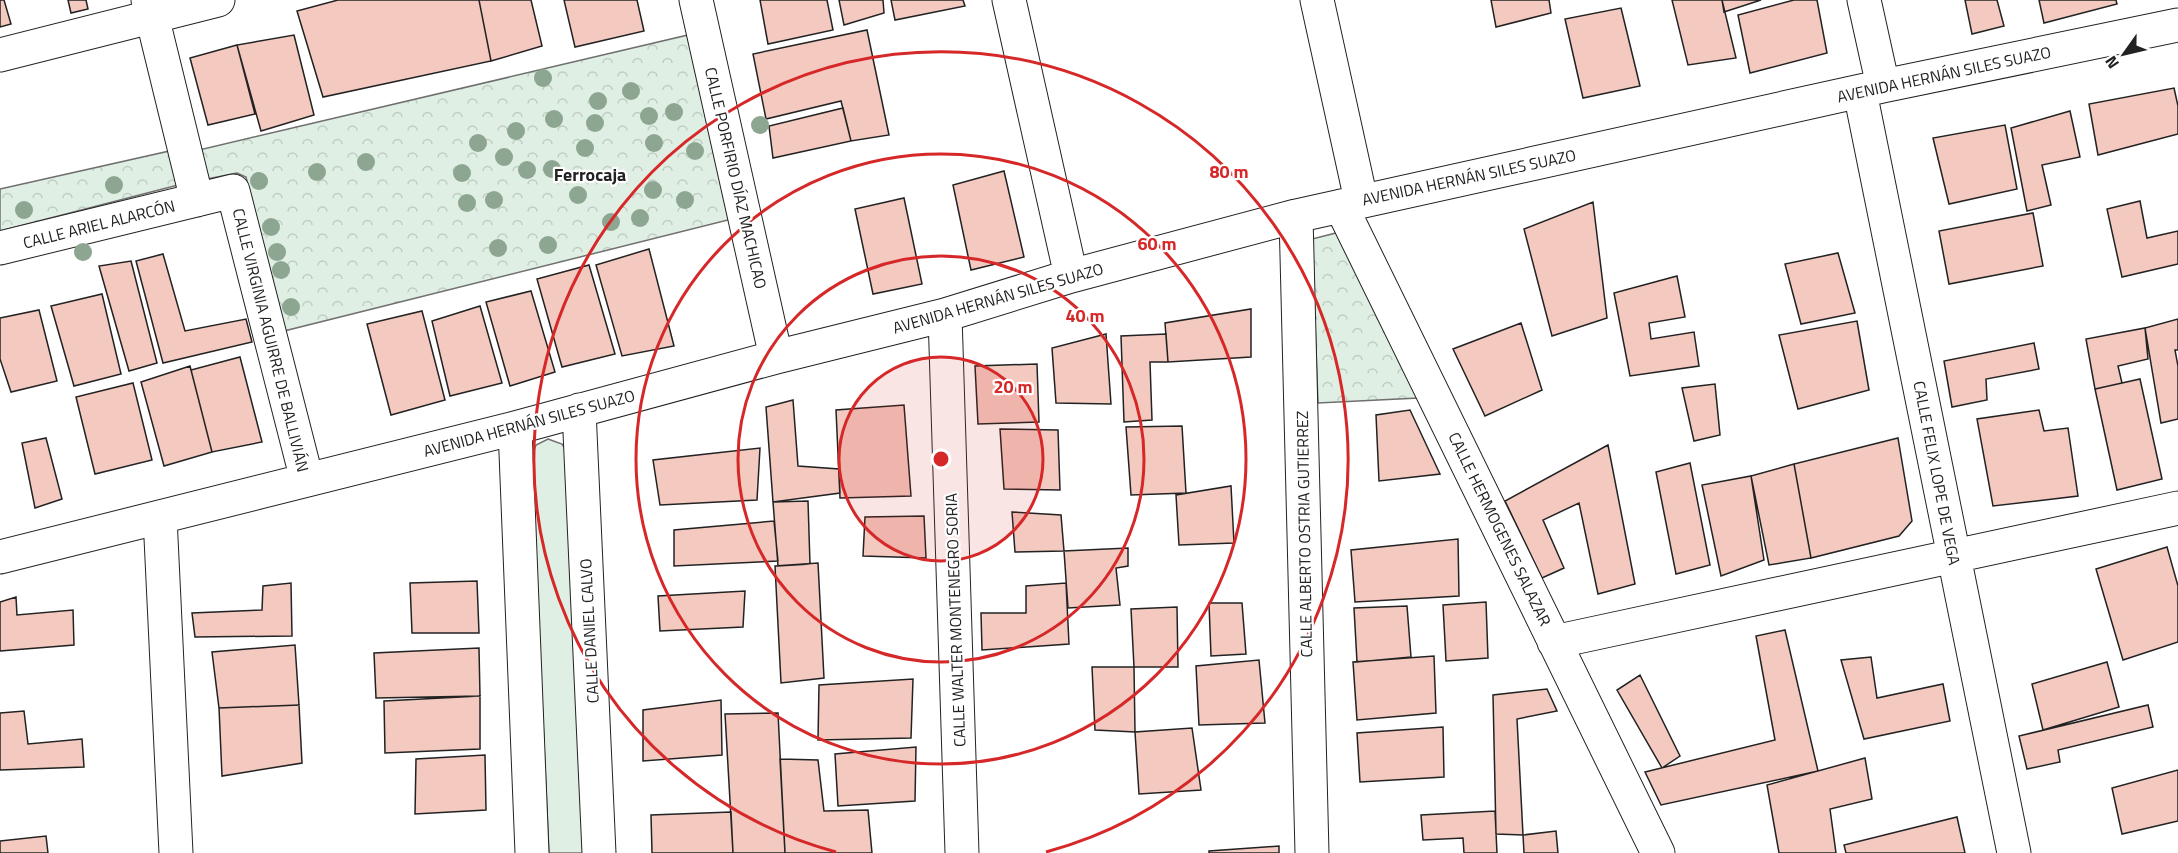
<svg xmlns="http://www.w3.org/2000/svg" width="2178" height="853" viewBox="0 0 2178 853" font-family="'Titillium Web',sans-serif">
<defs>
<pattern id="forest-crowns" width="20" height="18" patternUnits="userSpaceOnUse" patternTransform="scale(1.5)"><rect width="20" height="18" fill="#e0efe3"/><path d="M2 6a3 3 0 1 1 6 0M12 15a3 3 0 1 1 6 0" fill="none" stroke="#c0cdc2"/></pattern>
</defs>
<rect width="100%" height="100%" fill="#fff"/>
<path fill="#e0efe3" stroke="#6f6f6f" stroke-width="1.5" d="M548 439 562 444 566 450 584 853H549L531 458 536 445Z"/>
<path fill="url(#forest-crowns)" stroke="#6f6f6f" stroke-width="1.5" d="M688 35 732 219 284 331 246 177 237 173 207 179 199 150Z
M174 150 182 184 0 231V189Z
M1340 232 1418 398 1318 403 1312 239Z"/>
<path fill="#f3c9c0" stroke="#222" stroke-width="1.5" d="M0 0H4L11 24 0 27Z
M68 0H86L88 9 71 13Z
M338 0H479L491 61 323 97 297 11Z
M479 0H531L542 46 491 61Z
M564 0H637L644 31 575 47Z
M760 0H827L833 30 768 44Z
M839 0H883L884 13 844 25Z
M891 0H963L965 6 895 20Z
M1491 0H1549L1551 13 1496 27Z
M1672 0H1722L1736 58 1688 65Z
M1722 0H1761L1724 12Z
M1794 0H1817L1827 53 1750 73 1738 15Z
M1965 0H1997L2004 26 1972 34Z
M2039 0H2116L2117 4 2044 23Z
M1621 8 1640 86 1583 98 1565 19Z
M867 30 889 135 851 141 841 101 766 119 753 54Z
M294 35 314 115 261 131 237 45Z
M237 45 255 114 208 125 190 58Z
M2174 88 2178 106V134L2098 155 2089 104Z
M843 108 851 141 773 158 769 126Z
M2070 111 2080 157 2042 165 2051 205 2027 211 2011 128Z
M2005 125 2017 189 1949 204 1933 138Z
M1004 171 1024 257 971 270 953 185Z
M904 198 922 284 873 294 855 209Z
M2140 201 2147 238 2178 231V264L2122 277 2107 209Z
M1593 202 1607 318 1552 336 1524 229Z
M2033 213 2043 266 1949 284 1939 231Z
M649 249 674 346 622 356 596 265Z
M1838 253 1855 313 1801 324 1785 264Z
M163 254 185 331 246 319 252 342 163 363 136 261Z
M131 261 157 363 129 371 99 266Z
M589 265 615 354 562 367 537 279Z
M1677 276 1685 317 1649 323 1651 339 1694 332 1699 366 1630 376 1614 293Z
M531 291 555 372 510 386 486 302Z
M102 294 121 374 74 386 51 306Z
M480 306 502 383 450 396 432 321Z
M1251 309V357L1168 362 1165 323Z
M39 310 57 381 11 392 0 359V318Z
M422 311 445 400 391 415 367 324Z
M2178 319V350H2175L2178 366V419L2161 423 2145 328Z
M1857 321 1869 390 1798 409 1779 335Z
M1521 323 1542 390 1485 416 1453 349Z
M2145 328 2148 359 2118 366 2122 383 2095 389 2086 339Z
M1106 334 1111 404 1056 403 1052 348Z
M1166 334 1168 362H1150L1152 420 1124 422 1121 336Z
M2034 343 2039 369 1986 379 1987 400 1952 407 1944 361Z
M240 357 262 442 212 452 191 370Z
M1037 364 1039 422 978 424 975 366Z
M190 366 212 452 164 466 141 382Z
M2140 379 2162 479 2117 490 2095 389Z
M133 383 152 460 95 474 76 397Z
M1715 384 1720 435 1694 441 1682 388Z
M793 400 798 466 839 469 840 493 773 502 766 407Z
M904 405 911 496 840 498 836 410Z
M1410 410 1440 474 1379 481 1376 415Z
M2039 410 2044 431 2068 428 2078 496 1993 506 1977 419Z
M1182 426 1186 493 1131 495 1126 427Z
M1000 429 1058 430 1060 490 1004 489Z
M46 438 62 499 35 508 22 443Z
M1898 438 1912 521 1899 536 1811 558 1794 464Z
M1608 445 1635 584 1598 594 1579 503 1543 520 1564 568 1542 578 1505 501Z
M760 448 757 500 660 505 653 460Z
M1690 463 1710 565 1676 574 1656 472Z
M1794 464 1811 558 1769 565 1751 476Z
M1751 476 1764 560 1721 576 1702 485Z
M1231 486 1234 543 1179 545 1176 495Z
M808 501 810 564 778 566 773 502Z
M1012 512 1061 515 1064 551 1015 552Z
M924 516 926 558 863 556 865 517Z
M774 521 778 561 674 566V530Z
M1458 539 1459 596 1355 602 1351 550Z
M2167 547 2178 586V642L2123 660 2096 569Z
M1128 548V566L1116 568 1120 605 1068 608 1064 551Z
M818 563 824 678 781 683 775 566Z
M477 581 479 633H412L410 583Z
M291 583 292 636 195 637 192 613 262 610 263 586Z
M1066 583 1069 644 982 650 981 613H1026V586Z
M745 591 743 627 660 631 658 596Z
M16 597 17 615 73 610 74 645 0 651V602Z
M1486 602 1488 658 1446 661 1443 605Z
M1209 603H1242L1246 654 1211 656Z
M1407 606 1411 657 1357 662 1354 608Z
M1177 607 1178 667H1134L1131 609Z
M1785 630 1818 771 1661 805 1645 772 1775 740 1756 636Z
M295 645 299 705 219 708 212 652Z
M479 648 480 696 376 698 374 653Z
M1434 656 1436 713 1357 720 1353 662Z
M1871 657 1877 698 1943 684 1950 721 1864 739 1841 660Z
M1259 660 1265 723 1199 725 1196 666Z
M2107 662 2119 707 2043 730 2032 684Z
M1092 667H1134L1135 732 1095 730Z
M1640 675 1680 756 1662 768 1617 690Z
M913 679 911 738 818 740 819 685Z
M1547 689 1557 711 1517 719 1523 835 1496 834 1493 695Z
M480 696V749L385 753 384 701Z
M721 700 722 755 643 761V710Z
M299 705 302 763 222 776 219 708Z
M2148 705 2153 727 2058 750 2060 762 2027 769 2019 736Z
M24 711 28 744 82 739 84 767 0 770V713Z
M778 713 785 853H733L725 714Z
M1443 727 1444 777 1360 782 1357 733Z
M1192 728 1201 790 1139 794 1135 732Z
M916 747 915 801 838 806 835 754Z
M485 755 486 810 415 814 416 759Z
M1865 758 1872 799 1830 809 1836 853H1779L1767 785Z
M780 759 818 760 824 811 868 810 872 853H785Z
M2178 770V821L2122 834 2112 788Z
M1495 811 1497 853H1464L1463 838 1423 840 1421 815Z
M731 812 733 853H652L651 815Z
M1957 817 1965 853H1846L1844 845Z
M1556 831 1558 853H1524L1523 835Z
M46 836 48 853H0V841Z
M1279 846V853H1209V851Z"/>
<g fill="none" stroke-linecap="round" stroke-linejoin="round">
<g stroke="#222" stroke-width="35">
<path id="minor" d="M148 0 197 200
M696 0 776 357
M1009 0 1071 276
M1317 0 1361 200
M1864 0 1883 86
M0 55 218 0
M1860 92 2014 853
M1341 206 1658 853
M1296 216 1312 853
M0 248 233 191 307 480
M945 315 962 853
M579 410 599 853
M515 428 532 853
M160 517 176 853
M0 557 515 428 776 357 945 315 1071 276 1296 216 1883 86 2178 25
M1554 642 2178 508"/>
</g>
<use href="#minor" stroke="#fff" stroke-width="33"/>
</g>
<g fill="#8da692">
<circle cx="543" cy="78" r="9"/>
<circle cx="631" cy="91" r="9"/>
<circle cx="598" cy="101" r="9"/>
<circle cx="674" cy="112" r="9"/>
<circle cx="649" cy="116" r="9"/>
<circle cx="554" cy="119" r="9"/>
<circle cx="595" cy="123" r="9"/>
<circle cx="760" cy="125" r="9"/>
<circle cx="516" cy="131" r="9"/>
<circle cx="478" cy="143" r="9"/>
<circle cx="654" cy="143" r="9"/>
<circle cx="585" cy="148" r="9"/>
<circle cx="695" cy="151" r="9"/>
<circle cx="504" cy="157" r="9"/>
<circle cx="366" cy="162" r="9"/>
<circle cx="552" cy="169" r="9"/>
<circle cx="527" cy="170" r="9"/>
<circle cx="317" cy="172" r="9"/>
<circle cx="462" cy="173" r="9"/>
<circle cx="259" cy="181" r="9"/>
<circle cx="114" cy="185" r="9"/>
<circle cx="653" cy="190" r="9"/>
<circle cx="578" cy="195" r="9"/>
<circle cx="494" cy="200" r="9"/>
<circle cx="685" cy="200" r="9"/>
<circle cx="467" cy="203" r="9"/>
<circle cx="24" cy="210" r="9"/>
<circle cx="640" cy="218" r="9"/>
<circle cx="611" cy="222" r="9"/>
<circle cx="271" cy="227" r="9"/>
<circle cx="548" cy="245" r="9"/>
<circle cx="498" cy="248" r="9"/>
<circle cx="83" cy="252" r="9"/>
<circle cx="277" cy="252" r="9"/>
<circle cx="281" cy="270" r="9"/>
<circle cx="291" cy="307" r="9"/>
</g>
<circle cx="941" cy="459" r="102" fill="#d62828" fill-opacity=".12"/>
<g fill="none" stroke="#d62828" stroke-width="3">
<circle cx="941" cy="459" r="102"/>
<circle cx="941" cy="459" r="203"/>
<circle cx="941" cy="459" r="305"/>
<path d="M836 852A407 407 0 1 1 1046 852"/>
</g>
<g text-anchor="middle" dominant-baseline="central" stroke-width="4.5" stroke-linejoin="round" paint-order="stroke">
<g font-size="16" fill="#222" stroke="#fff">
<text transform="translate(1944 74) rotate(-12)">AVENIDA HERNÁN SILES SUAZO</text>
<text transform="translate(1469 177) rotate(-12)">AVENIDA HERNÁN SILES SUAZO</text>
<text transform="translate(736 178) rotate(77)">CALLE PORFIRIO DÍAZ MACHICAO</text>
<text transform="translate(99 224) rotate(-14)">CALLE ARIEL ALARCÓN</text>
<text transform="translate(998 298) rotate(-16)">AVENIDA HERNÁN SILES SUAZO</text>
<text transform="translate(271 340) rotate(76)">CALLE VIRGINIA AGUIRRE DE BALLIVIÁN</text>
<text transform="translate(529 423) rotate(-15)">AVENIDA HERNÁN SILES SUAZO</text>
<text transform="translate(1937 473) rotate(79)">CALLE FELIX LOPE DE VEGA</text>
<text transform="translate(1500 529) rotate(64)">CALLE HERMOGENES SALAZAR</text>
<text transform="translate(1304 534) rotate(-91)">CALLE ALBERTO OSTRIA GUTIERREZ</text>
<text transform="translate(955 620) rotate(-92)">CALLE WALTER MONTENEGRO SORIA</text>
<text transform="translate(589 631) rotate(-93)">CALLE DANIEL CALVO</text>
</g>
<g font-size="18" font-weight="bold" fill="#222" stroke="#fff">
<text x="590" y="174">Ferrocaja</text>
</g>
</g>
<circle cx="941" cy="459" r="9" fill="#d62828" stroke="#fff" stroke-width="3"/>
<g font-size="18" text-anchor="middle" font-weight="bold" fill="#d62828" stroke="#fff" stroke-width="4.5" stroke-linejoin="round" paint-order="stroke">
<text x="1229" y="178">80 m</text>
<text x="1157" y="250">60 m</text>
<text x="1085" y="322">40 m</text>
<text x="1013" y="393">20 m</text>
</g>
<g transform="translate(2124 54) rotate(236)" stroke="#ffffff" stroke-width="4.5" paint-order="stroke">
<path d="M0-4.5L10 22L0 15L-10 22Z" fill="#222222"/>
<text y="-9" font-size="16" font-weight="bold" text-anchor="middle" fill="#222222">N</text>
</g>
</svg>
